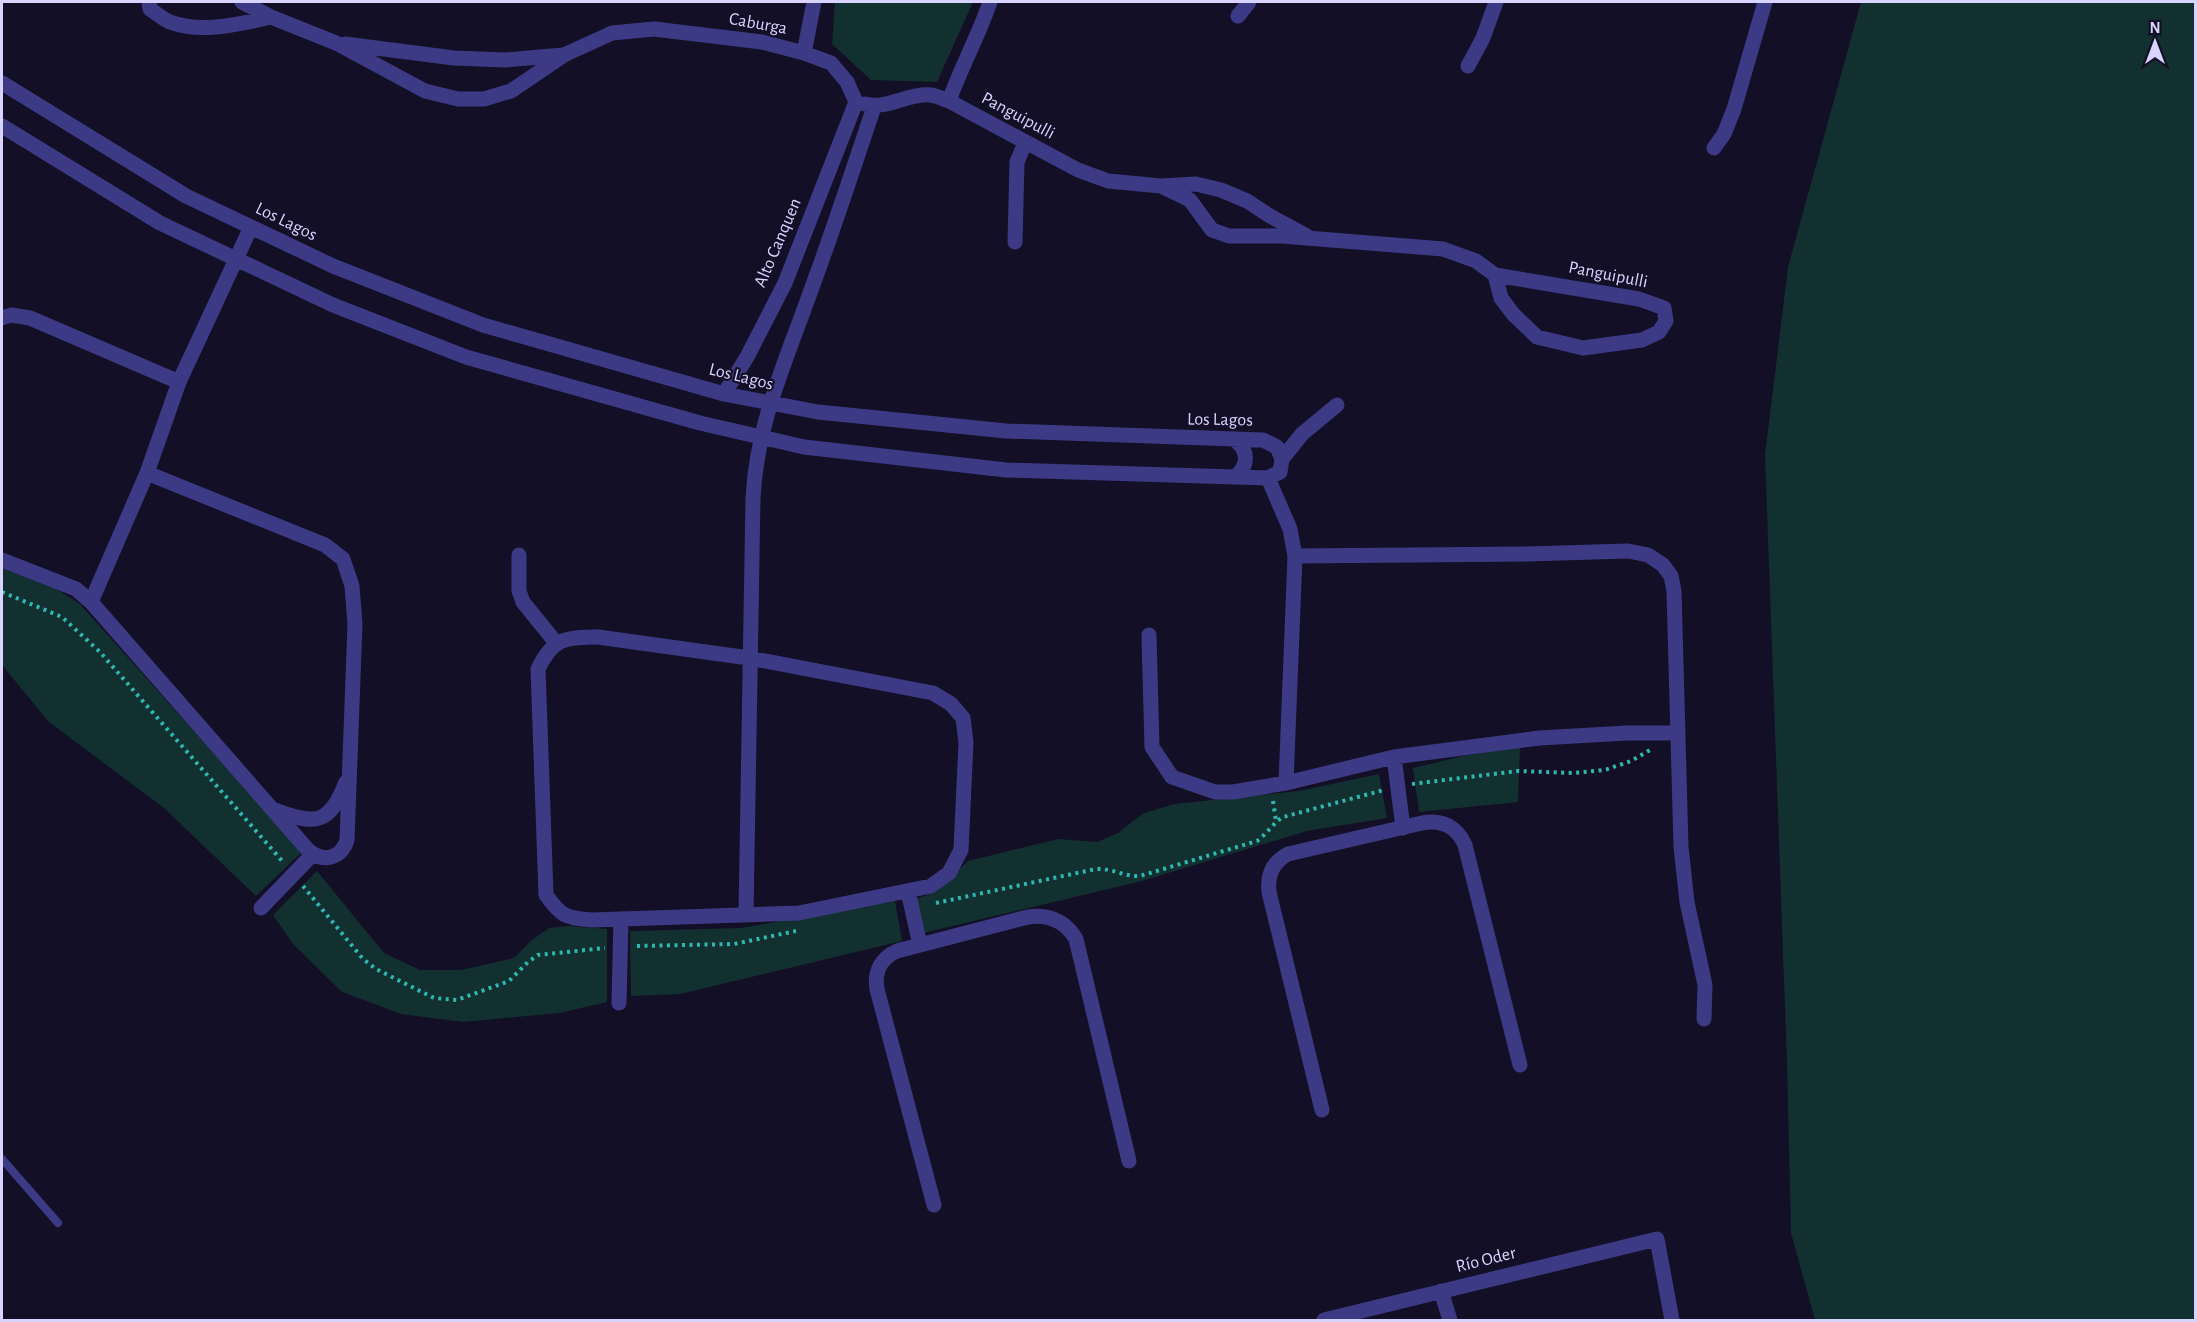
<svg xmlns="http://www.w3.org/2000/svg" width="2197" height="1322" viewBox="0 0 2197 1322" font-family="'Alegreya Sans',sans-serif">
<rect width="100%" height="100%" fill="#130f26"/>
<path fill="#12302f" d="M835 2H973L937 82 871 80 832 44Z
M1861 2H2195V1320H1815L1791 1233 1787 1063 1765 455 1788 267Z
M2 568 58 590 80 604 302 852 256 896 164 808 49 722 2 665Z
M1520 747 1518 802 1419 812 1413 768 1463 756Z
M1379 774 1387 818 1307 831 1142 881 923 933 916 899 937 891 968 861 1058 839 1097 842 1118 833 1142 814 1174 804 1299 791Z
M317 871 384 953 420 970H461L514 958 532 940 549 928 568 926 607 929V1002L559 1013 463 1022 401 1014 342 992 293 944 273 915Z
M895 901 902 941 680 994 631 996 630 931 741 928Z"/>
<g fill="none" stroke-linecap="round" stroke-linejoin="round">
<path stroke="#2fb8b0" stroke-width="4" stroke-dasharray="3 4.5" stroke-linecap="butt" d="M2 592 62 617 100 652 283 862
M1412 784 1518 771 1573 773 1605 770 1631 761 1650 750
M1273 801 1276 821
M303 886 363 959 376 969 434 998 457 1000 509 981 528 962 538 955 605 948
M936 903 1096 869C1112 868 1125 877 1140 876L1257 841C1267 834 1273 823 1283 817L1384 790
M637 946 734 944 796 931"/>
<path stroke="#3d3a85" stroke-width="8" d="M2 1159 58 1223"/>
<path stroke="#3d3a85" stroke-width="15" d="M149 2 150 9C156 13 163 19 170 22 202 34 239 24 271 17
M242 2 271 17 336 43 425 91 458 99H484L511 91 564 55 612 33 654 29 762 42 804 53 831 63 847 82 856 102
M1238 16 1249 2
M345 44 454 58 505 60 563 55
M804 53 814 2
M1468 66 1483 38 1496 2
M2 83 186 196 333 266 483 325 724 394 818 412 1006 431 1263 440 1277 447 1282 459 1280 472 1268 478 1006 470 804 447 700 423 466 357 333 305 160 223 2 126
M949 101C961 67 979 35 990 2
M865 104C886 110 908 93 931 95 937 96 943 99 949 101L1078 170 1108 181 1161 186 1196 184 1221 190 1247 201 1270 216 1307 236
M1714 148 1724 134 1734 109 1765 2
M1161 186 1190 200 1212 230 1229 236H1282L1443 249 1476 261 1495 275 1639 299 1664 308 1666 321 1659 332 1642 340 1583 348 1537 337 1513 314 1501 298 1495 275
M1015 242 1017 162 1025 143
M2 318 11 315 30 318 179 382
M724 394 747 357 785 283 856 102
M1235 440C1249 451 1249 465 1235 477
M1282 459 1302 434 1337 405
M1268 478 1290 529 1295 556 1286 783
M519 555V591L523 602 557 644
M1295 556 1527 554 1628 551 1648 555 1663 565 1671 576 1674 591 1681 847 1687 902 1705 985 1704 1019
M2 560 76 589 91 602 308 850C323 863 341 859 347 840L355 624 352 586 343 559 325 545 147 473
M91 602 147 473 179 382 251 227
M1149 635 1152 747 1172 777 1215 792H1233L1286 783 1394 757 1539 738 1627 733H1678
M598 637 749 658 933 693 951 704 963 718 966 742 961 850 949 873 931 886 799 913 592 920C565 918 561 916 546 895L538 669C554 637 564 638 598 637Z
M1394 757 1403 828
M275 810C316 826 330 824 346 782
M908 891 920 945
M261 908 313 854
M746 914 753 498C757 423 785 363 810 293 833 231 853 169 874 107
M619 1003 621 919
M1322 1110 1269 892C1267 875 1273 862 1288 854L1422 823C1442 819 1457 827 1465 845L1520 1065
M934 1205 877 989C874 972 881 958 897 951L1028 917C1049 914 1065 921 1076 939L1129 1161
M1441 1291 1450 1320
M1324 1320 1657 1239 1672 1320"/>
</g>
<g text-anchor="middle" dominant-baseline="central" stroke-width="4.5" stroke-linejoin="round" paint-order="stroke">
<g font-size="18" fill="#d9d4ff" stroke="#130f26">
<text transform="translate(758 24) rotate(10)">Caburga</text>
<text transform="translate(1018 116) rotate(28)">Panguipulli</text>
<text transform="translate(286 222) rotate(26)">Los Lagos</text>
<text transform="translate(778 243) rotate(-67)">Alto Canquen</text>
<text transform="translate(1608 275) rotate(11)">Panguipulli</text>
<text transform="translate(741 377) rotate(14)">Los Lagos</text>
<text transform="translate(1220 420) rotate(1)">Los Lagos</text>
<text transform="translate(1486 1260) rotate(-14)">Río Oder</text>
</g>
</g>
<rect width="2197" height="1322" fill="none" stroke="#d9d4ff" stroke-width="6"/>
<g transform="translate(2155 42)" stroke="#130f26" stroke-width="4.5" paint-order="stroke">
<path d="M0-4.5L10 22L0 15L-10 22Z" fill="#d9d4ff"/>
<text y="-9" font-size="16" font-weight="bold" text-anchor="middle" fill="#d9d4ff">N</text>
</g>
</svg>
